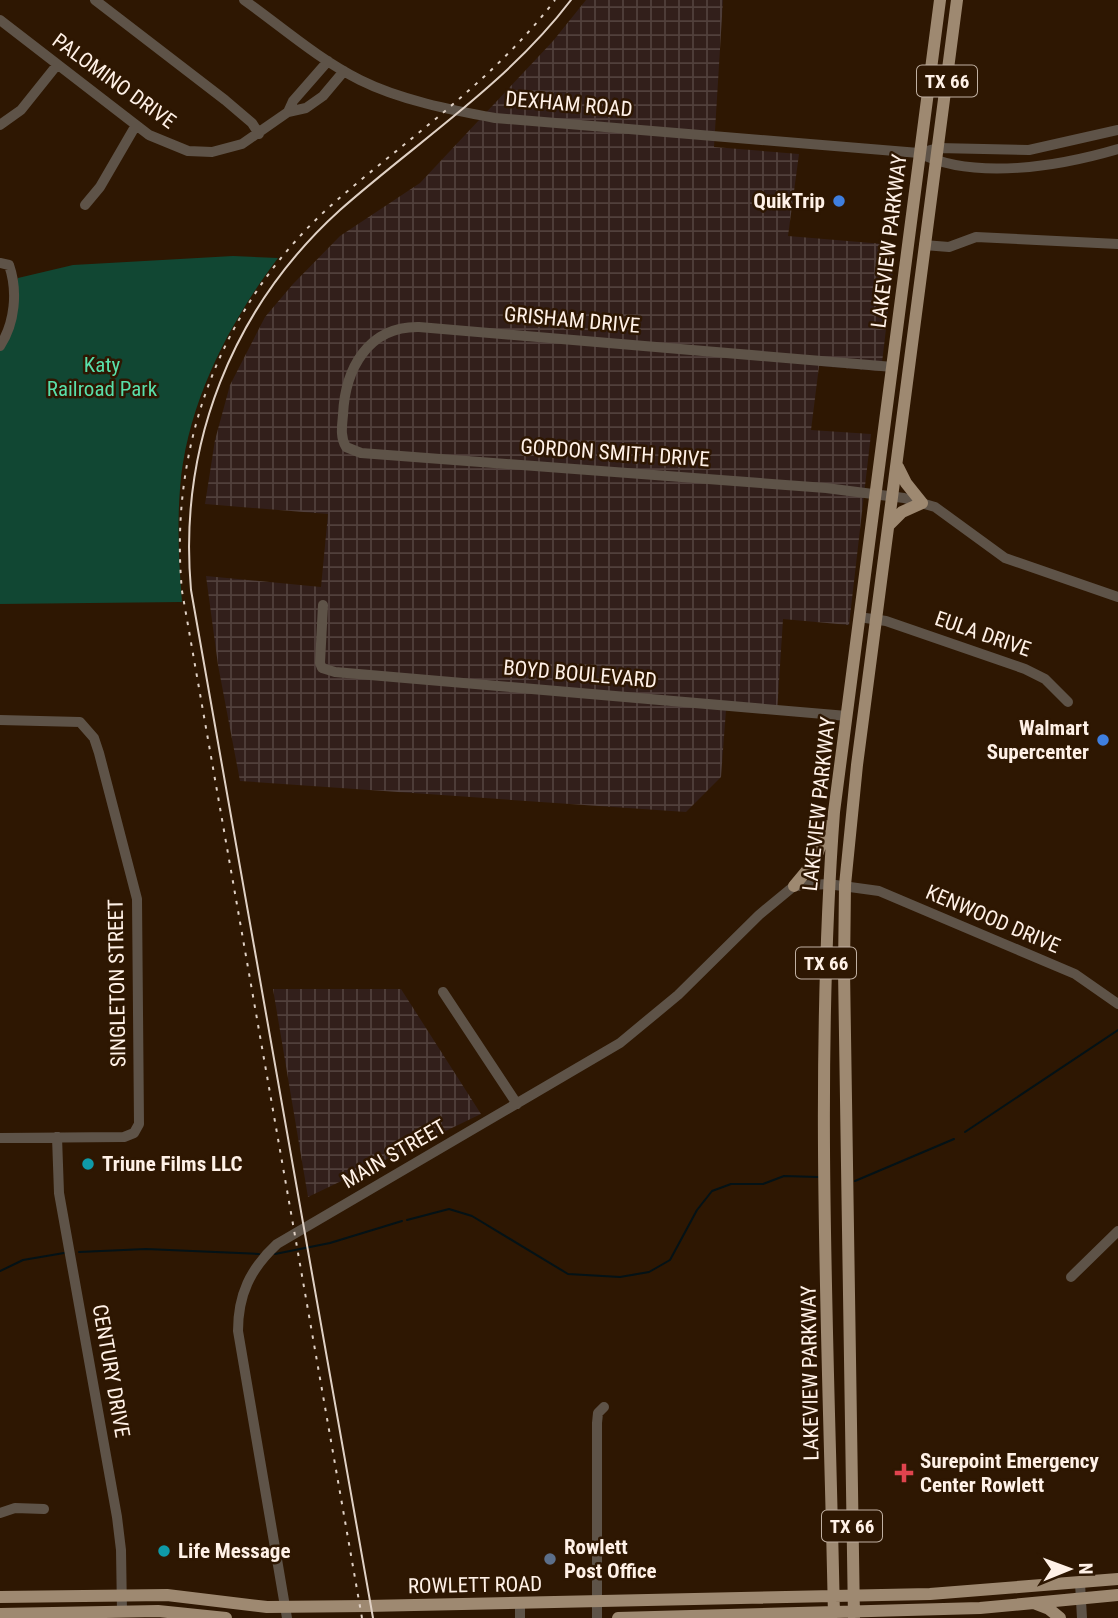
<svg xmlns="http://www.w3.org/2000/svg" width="1118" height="1618" viewBox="0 0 1118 1618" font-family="'Roboto Condensed',sans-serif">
<defs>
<pattern id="industrial-grid" width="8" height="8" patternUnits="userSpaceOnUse" patternTransform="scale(1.75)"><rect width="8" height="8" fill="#321f1b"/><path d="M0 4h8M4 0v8" fill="none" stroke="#51403c"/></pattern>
</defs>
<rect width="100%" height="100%" fill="#2e1702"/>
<path fill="url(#industrial-grid)" d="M586 0H723L714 147 799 154 788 236 896 245 881 371 819 366 811 430 871 434 849 625 783 619 777 713 726 710 721 777 686 812 240 781 218 665 206 576 321 587 328 514 205 504 215 440 230 385 265 317 293 284 340 236 420 183 553 41Z
M273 989H401L481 1114 308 1197Z"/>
<path fill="#114733" d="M233 256 278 258C228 324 186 406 180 489 177 527 179 564 182 602L0 604V351L15 320 18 278 73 265Z"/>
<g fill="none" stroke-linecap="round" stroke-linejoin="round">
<path stroke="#041216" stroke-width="2" d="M965 1132 1118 1030
M855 1181 954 1139
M407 1220 449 1209 472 1216 568 1274 620 1277 649 1272 670 1260 697 1210 712 1191 731 1184H763L784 1176 818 1177
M79 1252 146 1249 259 1254
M275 1254 330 1243 402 1221
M0 1271 23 1260 64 1253"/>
<path stroke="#5e5348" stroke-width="10" d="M95 0 225 100 252 123 259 134
M244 0C282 27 318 59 360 80 400 100 451 110 495 118L919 153 938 148 1029 150 1118 130
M0 20 149 135 188 151 212 152 242 144 288 112 306 108 323 96 344 71
M288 112 293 101 328 61
M0 125 21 110 57 65
M919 153C975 181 1060 166 1118 149
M85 205 100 187 136 125
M924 245 949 247 976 237 1118 244
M0 263 9 265C18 291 15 323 0 346
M893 367 419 327C368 326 345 369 343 415 342 426 340 437 346 447L361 453 826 488 904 498 935 507 1005 558 1118 597
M323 605 320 663 322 668 335 672 847 716
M859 617 886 621 1025 669 1045 679 1068 702
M0 720 80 722 94 738 99 753 137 899 139 1124 134 1133 124 1137 0 1138
M443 992 517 1104
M57 1137 59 1193 117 1517 121 1550 122 1612
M1071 1277 1118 1231
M0 1513 15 1508 44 1509
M1080 1583 1082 1618
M520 1603V1618
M287 1618 238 1331C238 1295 250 1269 277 1244L620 1043 678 995 759 915 794 886 828 884 879 891 1075 974 1118 1004
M597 1618V1423L598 1413 604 1407"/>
<path stroke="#9e8971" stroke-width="12" d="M890 524 902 512 922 503 906 483 898 467
M794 886 814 862 828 826
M0 1597 167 1595 267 1607 367 1606 930 1594 1118 1579
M1036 1604 1049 1609 1060 1618
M0 1614 158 1611 226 1618
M618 1618 980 1608 1118 1595
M834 1618C829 1350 814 1080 834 812L940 0
M854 1618 844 970 845 885 857 765 957 0"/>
<path stroke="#e0d1c5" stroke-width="2" d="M373 1618 191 590C178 445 232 308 340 210 418 141 508 83 571 0"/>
<path stroke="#e0d1c5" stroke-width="2" stroke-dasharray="3.5 7" stroke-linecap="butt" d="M362 1618 182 591C168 443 223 300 336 201 410 137 495 79 555 0"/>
</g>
<g fill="#3f7fe0" stroke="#2e1702" stroke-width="2.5">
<circle cx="839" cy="201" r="7"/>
<circle cx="1103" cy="740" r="7"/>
</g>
<g fill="#0f9aa8" stroke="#2e1702" stroke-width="2.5">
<circle cx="88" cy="1164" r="7"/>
<circle cx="164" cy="1551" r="7"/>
</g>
<path fill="#e0444e" stroke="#2e1702" stroke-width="2.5" d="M900.5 1462.5h7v7h7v7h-7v7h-7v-7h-7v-7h7z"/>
<circle fill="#5c6f8a" stroke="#2e1702" stroke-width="2.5" cx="550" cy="1559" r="7"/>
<g text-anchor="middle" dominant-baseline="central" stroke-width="5" stroke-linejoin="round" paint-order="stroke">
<g fill="#2e1702" stroke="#c0b0a2" stroke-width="2">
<rect x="917" y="65.5" width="60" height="31" rx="5"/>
<rect x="796" y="947.5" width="60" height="31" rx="5"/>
<rect x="822" y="1510.5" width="60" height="31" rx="5"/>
</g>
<g font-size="19" font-weight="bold" fill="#fff1e7">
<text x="947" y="81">TX 66</text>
<text x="826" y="963">TX 66</text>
<text x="852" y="1526">TX 66</text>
</g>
<g font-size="21" fill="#fff1e7" stroke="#2e1702">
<text transform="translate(114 81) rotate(36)">PALOMINO DRIVE</text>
<text transform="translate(569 104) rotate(5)">DEXHAM ROAD</text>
<text transform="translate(889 241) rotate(-83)">LAKEVIEW PARKWAY</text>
<text transform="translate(572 320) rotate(5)">GRISHAM DRIVE</text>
<text transform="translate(615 453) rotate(4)">GORDON SMITH DRIVE</text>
<text transform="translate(983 634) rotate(19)">EULA DRIVE</text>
<text transform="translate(580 674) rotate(5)">BOYD BOULEVARD</text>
<text transform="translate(819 804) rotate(-84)">LAKEVIEW PARKWAY</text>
<text transform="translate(993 919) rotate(23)">KENWOOD DRIVE</text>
<text transform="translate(117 983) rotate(-91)">SINGLETON STREET</text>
<text transform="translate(394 1154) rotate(-30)">MAIN STREET</text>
<text transform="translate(111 1371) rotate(80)">CENTURY DRIVE</text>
<text transform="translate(810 1373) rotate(-91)">LAKEVIEW PARKWAY</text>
<text transform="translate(475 1585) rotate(-1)">ROWLETT ROAD</text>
</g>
<g font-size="21" font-weight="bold" fill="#fff1e7" stroke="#2e1702" text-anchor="start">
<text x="825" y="201" text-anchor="end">QuikTrip</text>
<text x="1089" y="728" text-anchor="end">Walmart<tspan x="1089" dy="24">Supercenter</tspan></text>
<text x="102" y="1164">Triune Films LLC</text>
<text x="920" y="1461">Surepoint Emergency<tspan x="920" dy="24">Center Rowlett</tspan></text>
<text x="564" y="1547">Rowlett<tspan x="564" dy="24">Post Office</tspan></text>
<text x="178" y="1551">Life Message</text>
</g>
<g font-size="21" fill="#59dfaa" stroke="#2e1702">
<text x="102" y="365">Katy<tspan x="102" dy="24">Railroad Park</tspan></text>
</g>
</g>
<g transform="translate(1069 1569) rotate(89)" stroke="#2e1702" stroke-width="5" paint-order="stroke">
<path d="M0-5L12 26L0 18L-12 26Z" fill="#fff1e7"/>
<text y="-10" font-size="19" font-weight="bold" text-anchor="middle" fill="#fff1e7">N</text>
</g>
</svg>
